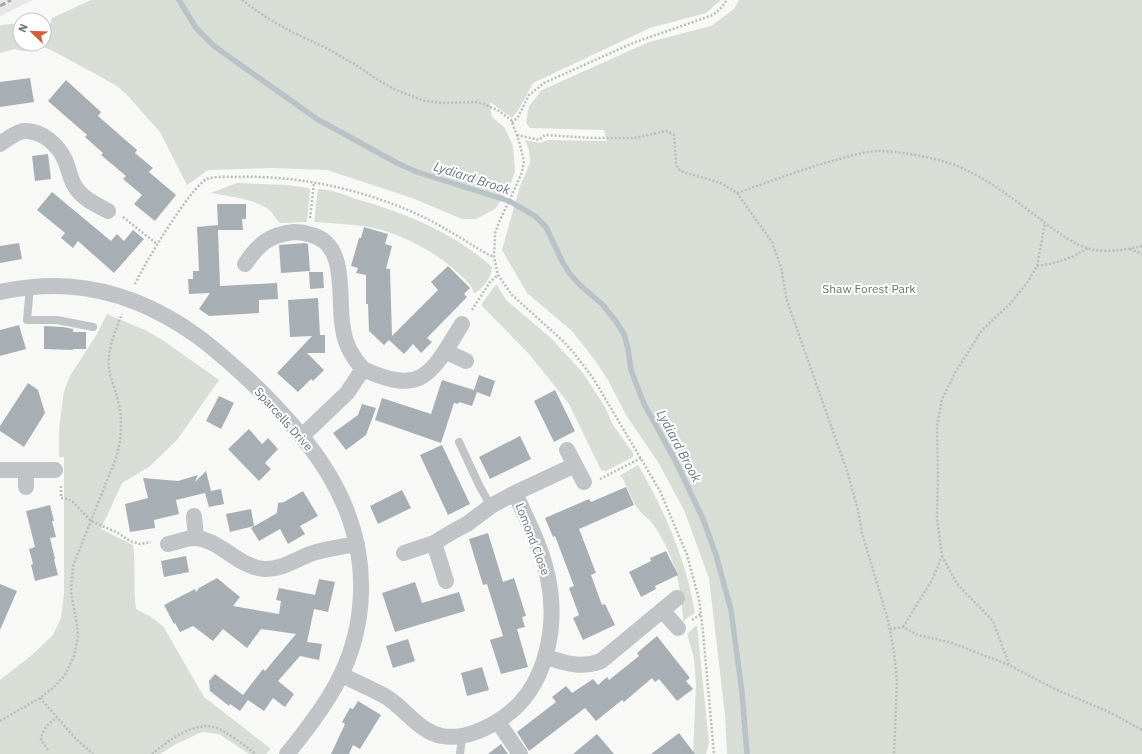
<svg xmlns="http://www.w3.org/2000/svg" width="1142" height="754" viewBox="0 0 1142 754" font-family="'IBM Plex Sans',sans-serif">
<rect width="100%" height="100%" fill="#f8f8f6"/>
<path fill="#e6e7e6" d="M0 0H33L0 16Z"/>
<path fill="#d8ddd6" d="M91 0H721L706 13 650 28 533 83 519 109 512 118 490 102 492 117 505 128 513 146 515 172 507 192 495 209 476 219H462L412 198 327 170 272 168 208 170 187 185 160 132 128 96 117 86 101 77 51 50 43 47 22 51 15 49 0 53V26L2 25 20 23V44H44V32L47 33 52 18Z
M739 0H1142V754H727L725 715 709 578 684 510 658 462 626 415 608 380 594 359 572 331 527 293 502 250 520 186 530 163 529 150 525 140 540 143 548 140 607 141 604 130 530 128 526 123 529 106 542 90 649 42 711 26 734 9Z
M237 183 287 185 308 188 310 190 307 222 280 223C275 219 273 212 268 209 254 199 228 196 211 193Z
M318 189C330 189 345 195 356 199 405 213 453 232 492 267 492 276 483 290 474 293 472 284 464 279 457 272 434 250 394 230 362 226 346 224 330 223 314 222Z
M497 285 506 300 551 338 583 373 605 407 613 425 633 453V457L606 471 601 470 569 404 530 355 481 305 494 287Z
M107 314 145 330 164 341 219 380 177 440 149 467 122 483 101 529 133 545C136 567 133 588 136 609L151 617 163 626 204 697 271 749 266 754H249L219 734 202 732 176 744 160 754H0V680L32 655 53 635 61 618 64 594V457H59V429L64 391 70 376 97 334Z
M638 465C665 511 686 560 695 613L683 621C682 585 673 552 652 523 648 518 643 515 639 510 632 501 627 487 622 477L619 476Z
M697 625 709 743 706 754H693L696 685 694 658 687 634Z"/>
<g fill="none" stroke-linecap="round" stroke-linejoin="round">
<path stroke="#b9c3c7" stroke-width="5.5" d="M179 0 196 28 214 46 317 119 397 163 417 172 509 201 535 216 546 227 563 263 570 274 581 286 603 305 615 320 624 334 628 349 631 370 644 404 676 462 703 519 716 555 731 610 742 692 747 754"/>
</g>
<path fill="#a8afb4" d="M30 78 34 102 0 107V82Z
M66 80 101 112 98 116 137 150 135 153 153 168 149 172 176 195 155 221 134 204 142 195 123 179 126 176 101 155 103 153 85 137 87 135 48 101Z
M48 154 51 179 35 181 32 156Z
M52 192 111 241 117 234 124 241 133 230 144 239 114 273 78 241 73 248 61 238 65 233 37 210Z
M217 204H246V219H242L243 230H218L220 286 277 283 278 299 259 300V313L209 316 199 309 210 293 189 294 188 279H193V271H199L197 227 218 225Z
M364 227 388 234 385 244 392 246 386 269H390L392 336 438 290 431 282 448 266 470 288 464 294 467 297 427 338 432 342 421 353 413 344 404 354 389 340 384 345 369 331 368 304H366V275L356 273 358 268 351 266 359 238H361Z
M19 243 22 259 0 263V246Z
M305 243 308 244 310 271 281 273 279 245Z
M309 272H323L324 288 310 289Z
M318 298 320 335H325V353H307L324 370 313 381 311 379 298 392 277 373 312 336 290 337 288 300Z
M19 325 26 349 0 356V330Z
M44 326 63 327 73 329V332H86V349H73V350L44 349Z
M479 375 495 381 490 397 477 392 472 406 459 402 458 404 454 403 441 443 375 420 382 398 431 414 442 380 474 390Z
M28 383 38 390 45 413 24 447 0 431V426Z
M555 390 575 431 554 442 534 401Z
M219 396 234 403 221 429 206 421Z
M362 404 376 408 372 419 366 435 346 450 333 433 358 415Z
M249 429 262 444 268 438 278 449 265 463 271 469 259 481 228 449Z
M520 436 531 459 490 479 479 457Z
M442 445 470 504 448 515 420 455Z
M206 471 211 491 221 489 224 504 209 507 205 493 176 500 179 514 154 520 155 528 130 532 125 504 148 498 143 478 178 481 198 475 195 482Z
M626 487 634 505 579 529 596 573 591 575 602 605 605 604 615 625 583 640 573 618 579 615 569 588 574 586 555 536 553 537 545 518 589 499 591 502Z
M402 490 411 508 378 524 370 506Z
M303 491 318 516 300 526 305 534 288 544 280 529 259 541 251 528 277 513 278 503 284 502Z
M50 505 54 521H52L56 537 50 538 55 559H54L58 575 35 581 31 565 33 564 29 549 35 547 26 511Z
M251 509 254 526 230 532 226 514Z
M488 533 503 582 514 578 526 616 522 617 525 627 517 629 528 667 501 674 490 640 503 636 487 584 483 585 469 539Z
M666 551 678 575 655 586 656 589 641 597 629 572 651 561 650 558Z
M186 556 189 572 164 577 161 561Z
M217 578 240 597 233 606 279 614 281 601 276 600 279 588 315 595 319 579 335 582 328 612 314 609 307 642 322 644 319 660 300 656 278 681 294 694 285 707 273 698 264 711 248 700 240 711 230 704 229 706 210 691 209 681 215 674 243 695 263 669 265 671 296 634 261 629 247 648 223 629 213 641 193 626 180 632 175 623 174 624 164 605 195 589 196 592 199 588Z
M415 582 422 603 459 592 465 611 395 632 382 593Z
M0 584 17 591 0 630Z
M657 636 690 678 686 681 693 689 677 701 659 679 655 682 652 678 624 702 622 700 596 721 585 708 529 751 517 732 556 702 552 697 566 686 572 693 593 679 598 685 607 677 609 680 639 656 637 653Z
M408 639 415 661 393 668 386 646Z
M482 667 489 690 467 696 461 673Z
M358 701 381 715 360 749 353 745 349 754H331L345 724 342 722 350 708 353 709Z
M679 733 695 754H651Z
M597 734 614 754H573Z
M501 744 508 754H488Z"/>
<g fill="none" stroke-linecap="round" stroke-linejoin="round">
<path stroke="#babdbf" stroke-width="2.5" stroke-dasharray="2 2" stroke-linecap="butt" d="M242 0 267 18 292 32 326 48 356 65 378 80 396 90 425 101 443 103 477 102 484 104 499 111 511 120 519 141 524 161 522 172 516 186 500 220 495 233 494 257 498 275 512 295 562 340 574 353 593 378 660 491 687 555 699 599 703 632 714 754
M512 123 518 117 529 95 544 83 633 43 713 15 720 9 727 0
M517 135 539 140 545 135 591 138H635L666 131 674 135 676 164 680 171 721 183 737 193C769 182 800 170 832 161 847 157 864 151 880 151 904 152 947 159 968 171 991 182 1011 197 1032 213 1050 226 1068 243 1091 249 1107 253 1126 250 1142 246
M737 193 772 242 781 267 787 301 847 471 857 506 862 533 888 620 894 652 897 681 894 754
M123 217 157 244
M310 218 314 183
M1130 249 1142 254
M1037 266C1057 263 1071 259 1088 248
M135 284C143 266 191 186 207 179 215 176 228 177 237 177 298 175 361 189 417 214 428 219 439 225 449 231 464 239 478 250 494 257
M472 310 490 282 498 275
M600 479 641 458
M61 486V498L68 499 73 502 91 521 118 533 130 541 140 544 151 542
M942 556 957 584 993 621 1009 664
M692 620 701 614
M903 627 932 580 942 556 937 518 938 474 937 426 942 399 955 373 982 330 1010 304 1027 283 1037 266 1045 223
M890 629 903 627 918 635 952 643 1009 665 1055 689 1109 712 1142 730
M40 698 76 739 93 754
M0 721 40 698 54 687 65 675 74 656 78 637 77 625 71 592 73 566 116 458C122 438 123 418 117 397 115 388 110 378 109 368 107 350 115 331 122 314
M48 750 41 740C42 729 49 724 57 717
M152 754C168 741 195 720 217 728 226 731 246 747 256 754"/>
<path stroke="#c0c4c7" stroke-width="8" d="M30 287 27 320H57L93 327
M459 442 480 487 491 506
M460 754 462 737"/>
<path stroke="#c0c4c7" stroke-width="16" d="M0 144C7 139 16 132 24 131 42 130 58 145 65 160 69 169 70 180 76 188 83 199 97 205 108 211
M245 264C259 244 268 235 294 232 300 232 306 233 312 235 349 245 337 299 343 329 345 344 353 358 363 369L347 393 302 436
M0 292C48 282 90 284 136 302 183 321 212 346 249 380 310 438 364 504 361 593 359 660 328 704 287 754
M445 351 466 361
M363 369C424 397 432 372 462 324
M567 450 584 482
M0 470H55
M26 470V487
M194 516 196 538
M434 543 446 581
M168 544C177 542 186 538 195 538 219 539 238 567 264 569 280 570 295 560 310 554 324 549 342 547 357 544
M404 553 434 543 452 532 467 524 491 506 515 493
M662 610 678 628
M546 657C566 663 580 669 601 661L677 598
M342 675C357 683 373 689 388 698 406 710 420 732 442 736 463 740 487 729 504 717 547 687 558 626 548 578 542 548 527 520 515 493L575 465
M498 722 520 754"/>
<path stroke="#a2a8ad" stroke-width="3" stroke-dasharray="6 3" stroke-linecap="butt" d="M0 6 11 0"/>
</g>
<g text-anchor="middle" dominant-baseline="central" stroke-width="4" stroke-linejoin="round" paint-order="stroke">
<g font-size="12" fill="#687765" stroke="#fff">
<text x="869" y="288">Shaw Forest Park</text>
</g>
<g font-size="12" fill="#66747e" stroke="#fff">
<text transform="translate(284 419) rotate(48)">Sparcells Drive</text>
<text transform="translate(533 539) rotate(69)">Lomond Close</text>
</g>
<g font-size="13" font-style="italic" fill="#67797f" stroke="#fff">
<text transform="translate(472 178) rotate(18)">Lydiard Brook</text>
<text transform="translate(679 446) rotate(62)">Lydiard Brook</text>
</g>
</g>
<g transform="translate(32 32) rotate(293)"><circle r="19" fill="#ffffff" stroke="#c2c7cb"/>
<path d="M0-3L7 15L0 10L-7 15Z" fill="#d25e3c"/>
<text y="-6" font-size="11" font-weight="bold" text-anchor="middle" fill="#66747e">N</text>
</g>
</svg>
